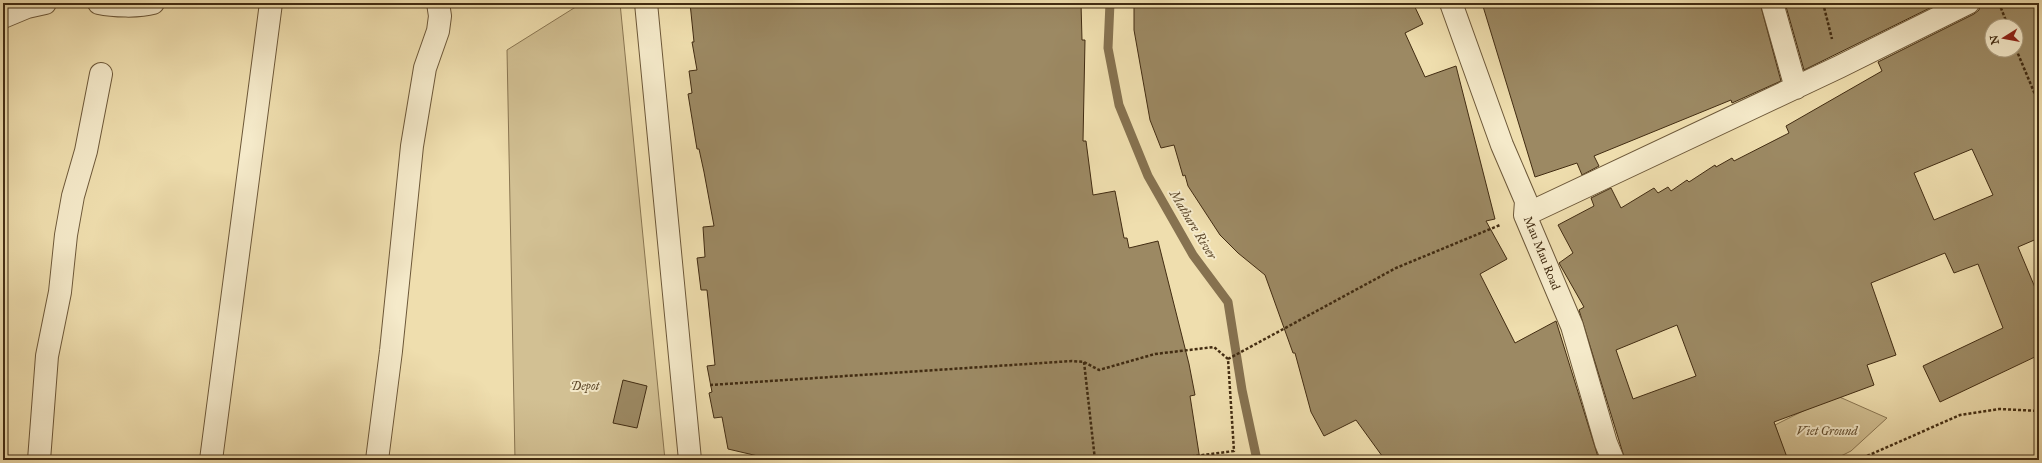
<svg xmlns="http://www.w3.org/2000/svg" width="2042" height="463" viewBox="0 0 2042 463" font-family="'IM FELL Great Primer',serif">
<rect width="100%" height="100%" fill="#efdeae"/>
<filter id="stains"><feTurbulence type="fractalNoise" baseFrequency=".005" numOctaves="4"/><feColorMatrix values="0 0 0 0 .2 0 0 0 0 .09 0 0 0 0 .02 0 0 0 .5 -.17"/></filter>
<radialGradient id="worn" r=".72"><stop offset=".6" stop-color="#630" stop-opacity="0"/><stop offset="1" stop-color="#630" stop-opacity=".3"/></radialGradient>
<path fill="#d2c093" stroke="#8a7652" d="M582 3H620L665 460H515L507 50Z
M1835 395 1887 418 1851 451 1833 460H1787L1775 425Z"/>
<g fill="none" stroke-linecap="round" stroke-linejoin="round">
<path stroke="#867250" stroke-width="9" d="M1110 3 1108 48 1119 105 1148 176 1193 255 1228 302 1242 390 1257 460"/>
</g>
<path fill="#9c8963" stroke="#422c12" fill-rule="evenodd" d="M690 3H1081L1082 40H1085L1083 141H1086L1093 195 1115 191 1124 238H1127L1129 248 1158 241 1189 364 1195 395 1190 396 1200 460H775L728 449 722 417 714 418 709 393 712 392 707 366 715 365 707 290H701L697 258 705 257 703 227 714 226 704 172 699 149H697L688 94 692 93 689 71 697 70 692 42H694Z
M1134 3H1413L1423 24 1405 33 1425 77 1456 66 1495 219 1486 221 1507 259 1480 274 1515 343 1556 321 1599 460H1385L1356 420 1324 436 1311 412 1295 353H1293L1265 275 1238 253 1220 235 1188 186 1185 175 1183 176 1174 145 1161 148 1150 120 1134 30Z
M1482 3H1760L1781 81 1732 103 1731 100 1594 156 1599 166 1582 175 1577 163 1535 177Z
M1785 3H1940L1804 70Z
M1980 3H2039V238L2018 247 2039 297V355L1940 402 1923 366 2003 328 1978 264 1954 273 1945 253 1871 283 1896 355 1867 365 1874 385 1774 422 1788 460H1625L1579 310 1584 307 1559 263 1573 253 1558 225 1594 206 1591 198 1611 188 1621 208 1654 188 1658 193 1668 187 1671 191 1687 180 1689 182 1715 165 1716 167 1732 158 1734 161 1789 133 1786 126 1882 71 1878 62 1974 14 1979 10ZM1992 26H2016V50H1992ZM1972 149 1993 195 1934 220 1914 173ZM1677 325 1696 376 1633 399 1616 350Z
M623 380 647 386 637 428 613 423Z"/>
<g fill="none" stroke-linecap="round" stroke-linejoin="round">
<g stroke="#6d5839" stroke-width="24">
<path id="street" d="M99 3C113 6 139 7 153 3
M646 3 690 460
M1451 3 1502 145 1526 201 1525 215 1572 326 1606 443 1613 460
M1772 3 1796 88
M3 17 27 7 45 3
M1525 215 1839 67 1968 3
M39 460 47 356 60 292 66 235 73 196 86 151 101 74
M211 460 271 3
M377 460 391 351 412 146 425 68 438 31 440 16 438 3"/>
</g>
<path stroke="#422c12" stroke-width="2.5" stroke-dasharray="3 2" stroke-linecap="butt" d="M1823 3 1832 39
M1999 3 2008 26
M2016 49 2039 104
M1228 359 1396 268 1500 225
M1084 362 1095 460
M710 385 1072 361 1084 362 1099 370 1155 354 1214 347 1228 359 1234 451 1164 460
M1858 460 1960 415 1999 409 2039 411"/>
<use href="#street" stroke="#f5eaca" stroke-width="22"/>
</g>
<g text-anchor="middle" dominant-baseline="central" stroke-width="4" stroke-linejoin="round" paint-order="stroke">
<g font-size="12" fill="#422c12" stroke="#f5eaca">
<text transform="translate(1542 253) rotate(68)">Mau Mau Road</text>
</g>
<g font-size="12" font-style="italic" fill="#5f4a2c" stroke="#f5eaca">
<text x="585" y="386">Depot</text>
<text x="1827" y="431">Viet Ground</text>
</g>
<g font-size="13" font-style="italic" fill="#5e492c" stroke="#f5eaca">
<text transform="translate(1193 225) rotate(59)">Mathare River</text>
</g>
</g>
<rect width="2042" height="463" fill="none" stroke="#efdeae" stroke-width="16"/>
<rect x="4" y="4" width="2034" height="455" fill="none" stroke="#422c12" stroke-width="2"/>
<rect x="8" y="8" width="2026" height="447" fill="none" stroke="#422c12"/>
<g transform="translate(2004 38) rotate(259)"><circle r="19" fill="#f5eaca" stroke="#ad9e80"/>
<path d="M0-3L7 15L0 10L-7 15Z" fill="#8f2418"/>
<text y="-6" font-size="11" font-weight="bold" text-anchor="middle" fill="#422c12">N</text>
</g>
<rect width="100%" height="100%" filter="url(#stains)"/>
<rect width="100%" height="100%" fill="url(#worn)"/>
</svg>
